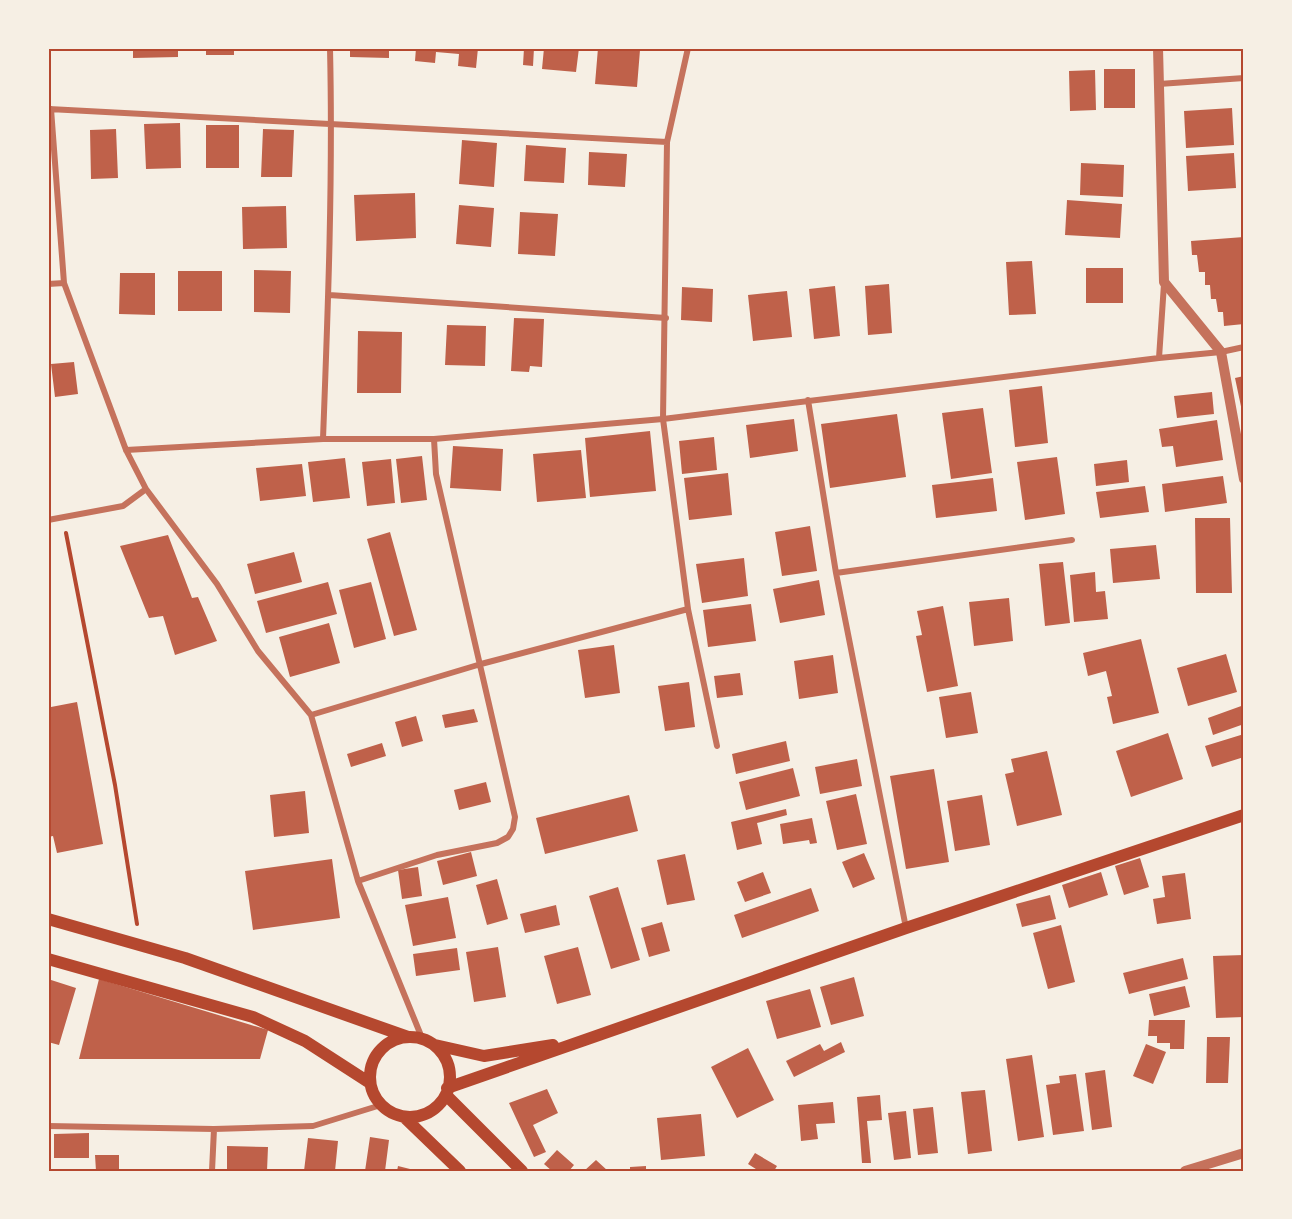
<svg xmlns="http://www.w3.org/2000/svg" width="1292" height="1219" viewBox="0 0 1292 1219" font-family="Cabin,sans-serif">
<rect width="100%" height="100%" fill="#f6efe4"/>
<path fill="#bf614a" d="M133 48H178V57L133 58Z
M206 48H234V55H206Z
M350 48H389V58L350 57Z
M416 48H478L476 68 458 66 459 54 436 52 435 63 415 61Z
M524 48H534L533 66 523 65Z
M544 48H579L576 72 542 69Z
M598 48 640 50 637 87 595 84Z
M1104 69H1135V108H1104Z
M1095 70 1096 110 1070 111 1069 71Z
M1232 108 1234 145 1186 148 1184 111Z
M180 123 181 168 146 169 144 124Z
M206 125H239V168H206Z
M116 129 118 178 91 179 90 130Z
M263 129 294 130 292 177H261Z
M462 140 497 143 494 187 459 184Z
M526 145 566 148 564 183 524 181Z
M589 152 627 154 625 187 588 185Z
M1234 153 1236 188 1188 191 1186 156Z
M1081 163 1124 165 1123 197 1080 195Z
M415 193 416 238 356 241 354 195Z
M1067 200 1122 204 1120 238 1065 235Z
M459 205 494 208 491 247 456 244Z
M286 206 287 248 243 249 242 207Z
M520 212 558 214 555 256 518 254Z
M1244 237V324L1224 326 1223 312H1218L1216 299H1211L1210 285H1205V272H1199L1197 255H1192L1191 241Z
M1032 261 1036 314 1009 315 1006 262Z
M1086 268H1123V303H1086Z
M254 270 291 271 290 313 254 312Z
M178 271H222V311H178Z
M120 273H155V315L119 314Z
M889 284 892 333 868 335 865 286Z
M835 286 840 336 814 339 809 289Z
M682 287 713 289 712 322 681 320Z
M787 291 792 337 753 341 748 295Z
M514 318 544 319 542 367 530 366 529 372 511 371Z
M447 325 486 326 485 366 445 365Z
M358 331 402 332 401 393H357Z
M74 362 78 394 55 397 51 364Z
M1244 376V416H1243L1235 378Z
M1042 386 1048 443 1015 447 1009 390Z
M1212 392 1214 414 1177 418 1174 396Z
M983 408 992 473 951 479 942 413Z
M897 414 906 477 830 488 821 424Z
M794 419 798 451 750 458 746 425Z
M1217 420 1223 460 1176 467 1173 446 1162 447 1159 429Z
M650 431 656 491 590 497 585 438Z
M714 437 717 470 682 474 679 441Z
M453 446 503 449 501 491 450 488Z
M581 450 586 498 537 502 533 454Z
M422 456 427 500 401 503 396 459Z
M1057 457 1065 514 1025 520 1017 462Z
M345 458 350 498 313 502 308 462Z
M391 459 395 503 367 506 362 462Z
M1127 460 1129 482 1096 486 1094 464Z
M302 464 306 496 260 501 256 468Z
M728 473 732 515 689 520 684 478Z
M1223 476 1227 503 1165 512 1162 484Z
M993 478 997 511 936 518 932 485Z
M1145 486 1149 512 1100 518 1096 492Z
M1195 518H1230L1232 593H1196Z
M810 526 817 571 782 576 775 532Z
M390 532 417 630 394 636 367 539Z
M168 535 192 598 198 597 217 641 175 655 163 616 149 618 120 546Z
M1156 545 1160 579 1113 583 1110 549Z
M294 552 302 582 255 594 247 564Z
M744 558 748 596 702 603 696 564Z
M1063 562 1070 623 1045 626 1039 564Z
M1095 572 1096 592 1105 591 1108 619 1074 622 1070 575Z
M819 580 825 615 780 623 773 589Z
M328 582 337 614 266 633 257 601Z
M371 582 386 639 354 648 339 590Z
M1009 598 1013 641 974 646 969 602Z
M751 604 756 641 708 647 703 610Z
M943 606 958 686 927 692 916 636 922 635 917 611Z
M329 623 340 663 290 677 279 637Z
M1141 639 1159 713 1113 724 1107 697 1112 696 1106 671 1088 676 1083 653Z
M614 645 620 693 585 698 578 650Z
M1226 654 1237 692 1188 706 1177 668Z
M833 655 838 693 799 699 794 661Z
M740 673 743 695 717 698 714 676Z
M689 682 695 727 665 731 658 686Z
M971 692 978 733 946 738 939 697Z
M48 698 51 707 77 702 103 844 57 853 53 836 48 837Z
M1244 705V724L1213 735 1208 718Z
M474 709 478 722 445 728 442 715Z
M416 716 423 741 402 747 395 722Z
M1168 733 1183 779 1131 797 1116 751Z
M1244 734V757L1212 767 1205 746Z
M786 741 790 761 736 774 732 754Z
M382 743 386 756 351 767 347 754Z
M1047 751 1062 815 1017 826 1005 774 1014 772 1011 759Z
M857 759 862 786 820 794 815 767Z
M793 768 800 796 746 810 739 782Z
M934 769 949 862 906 869 890 776Z
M486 782 491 802 459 810 454 790Z
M305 791 309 833 274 837 270 795Z
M856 794 867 844 837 850 826 801Z
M629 795 638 831 545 854 536 818Z
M982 795 990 845 955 851 947 801Z
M786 809 787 815 757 823 762 844 737 850 731 822Z
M812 818 817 843 810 844 809 840 783 844 780 824Z
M471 852 477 876 443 885 437 861Z
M864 853 875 879 853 888 842 862Z
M685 854 695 900 667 905 657 860Z
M1140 858 1149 887 1124 895 1115 866Z
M332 859 340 918 253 930 245 871Z
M418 867 422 896 402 899 398 870Z
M763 872 771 893 745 902 737 882Z
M1101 872 1108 895 1069 908 1062 885Z
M1185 873 1191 919 1157 924 1153 899 1165 897 1162 876Z
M497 879 508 919 487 925 476 885Z
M618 887 640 960 611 969 589 896Z
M811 888 819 911 742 938 734 915Z
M1050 895 1056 919 1022 927 1016 904Z
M448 897 456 938 413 946 405 905Z
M556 905 560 925 525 933 520 914Z
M662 922 670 951 649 957 641 928Z
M1061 925 1075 982 1048 989 1033 933Z
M498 947 506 997 474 1002 466 952Z
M578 947 591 995 557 1004 544 956Z
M457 948 460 970 416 976 413 954Z
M1244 955V1017L1216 1018 1213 956Z
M1183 958 1188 979 1129 994 1123 973Z
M854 977 864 1016 831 1025 820 987Z
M48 979 76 988 59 1045 48 1042Z
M99 979 268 1030 260 1059H79Z
M1185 986 1190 1007 1154 1016 1149 994Z
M810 989 821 1027 777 1039 766 1001Z
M1149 1020H1185L1184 1049H1170V1043H1157V1036H1148Z
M1207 1037H1230L1228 1083H1206Z
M841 1042 845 1052 794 1077 786 1061 820 1044 824 1051Z
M1146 1044 1166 1052 1153 1084 1133 1076Z
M748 1048 774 1100 737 1118 711 1067Z
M1032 1055 1044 1137 1018 1141 1006 1059Z
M1105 1070 1112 1127 1092 1130 1085 1073Z
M1076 1074 1084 1131 1053 1135 1046 1085 1060 1083 1059 1076Z
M547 1089 558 1113 533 1125 546 1152 534 1157 509 1103Z
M985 1090 992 1151 968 1154 961 1092Z
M880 1095 882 1120 867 1121 871 1163H862L857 1097Z
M833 1102 835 1123 816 1124 818 1139 801 1141 798 1105Z
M933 1107 938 1153 918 1155 913 1109Z
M906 1111 911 1158 894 1160 888 1113Z
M701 1114 705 1156 661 1160 657 1118Z
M89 1133V1158H54V1134Z
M370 1137 389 1140 385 1171H365Z
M308 1138 338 1141 335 1171H304Z
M227 1146 268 1147 267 1171 227 1170Z
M557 1150 574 1165 569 1171H552L544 1164Z
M755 1153 777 1166 774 1171H759L748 1164Z
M95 1155H119V1171H96Z
M596 1160 608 1171H584Z
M398 1166 414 1170V1171H397Z
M646 1166V1171H630V1167Z"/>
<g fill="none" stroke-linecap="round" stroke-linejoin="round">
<path stroke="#b5482f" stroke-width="4" d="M66 533 115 785 137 924"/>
<path stroke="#c5725c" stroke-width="6" d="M1159 84 1244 78
M49 109 667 142
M51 109 64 283 126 450 146 489 217 584 258 651 311 715 358 881 422 1038
M48 284 64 283
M329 295 666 318
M1159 358 1164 284
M808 400 836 573 906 928
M323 439C328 308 333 178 330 48
M126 450 323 439H434L663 419 1159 358 1221 352 1244 347
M48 520 123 506 146 489
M836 573 1072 540
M688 609 717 746
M311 715 481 664 688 609 663 419 667 142 688 48
M358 881 437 855 497 843 508 837 513 829 515 817 436 474 434 439
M48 1126 214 1129 313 1126 381 1105
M212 1171 214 1129"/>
<path stroke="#c5725c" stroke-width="10" d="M1158 48 1164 282 1221 352 1244 479
M1185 1171 1244 1153"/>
<path stroke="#b5482f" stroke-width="12" d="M48 919 185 958 408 1037
M48 959 253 1017 305 1041 370 1083
M370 1077a40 40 0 1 1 80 0a40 40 0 1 1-80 0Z
M435 1045 484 1056 553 1045
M447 1088 906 928 1244 815
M446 1095 522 1171
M404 1117 460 1171"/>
</g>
<rect width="1292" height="1219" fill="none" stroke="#f6efe4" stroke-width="99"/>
<rect x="50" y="50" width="1192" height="1120" fill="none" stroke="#b5482f" stroke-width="2"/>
</svg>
